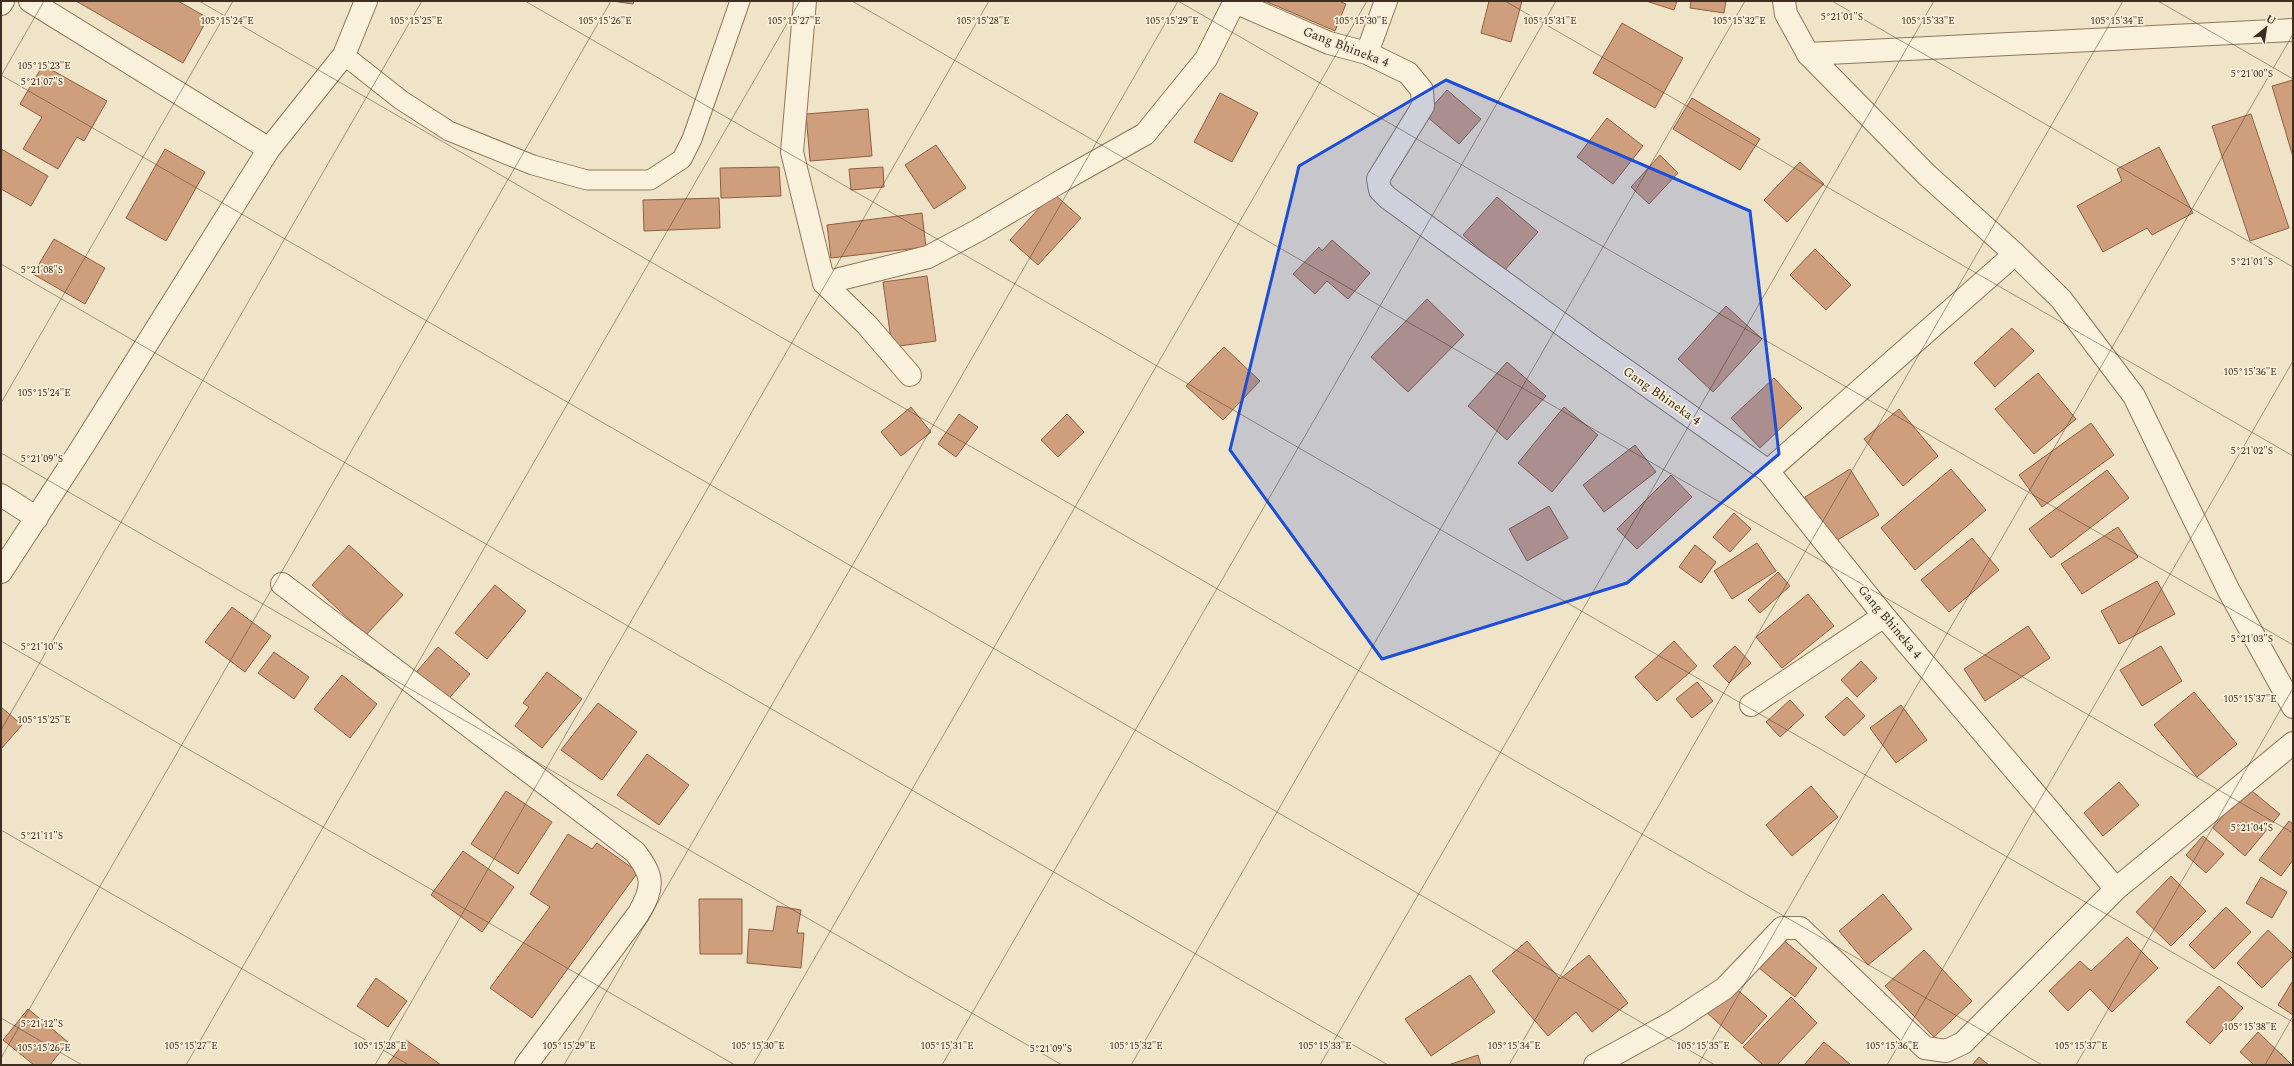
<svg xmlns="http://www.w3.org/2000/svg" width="2294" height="1066" viewBox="0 0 2294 1066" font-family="Spectral,serif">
<rect width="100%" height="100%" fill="#f0e4c8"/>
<path fill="#cf9f7d" stroke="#8d5f41" d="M76 1H178L208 18 183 63Z
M612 1H634L633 4Z
M1265 1H1339L1346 4 1335 31Z
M1489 1H1522L1511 42 1481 33Z
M1646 1H1677L1674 10Z
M1691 1H1726L1724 13 1690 8Z
M1622 23 1683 58 1655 108 1593 73Z
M43 65 107 101 84 141 77 137 58 169 23 149 42 117 20 104Z
M2293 80V157L2272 86Z
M1447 90 1481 119 1459 144 1425 115Z
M1220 93 1258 113 1232 162 1194 142Z
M1692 98 1760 139 1740 170 1673 129Z
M868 109 872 156 810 161 806 114Z
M2251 114 2289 228 2250 241 2212 126Z
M1607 118 1643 146 1613 184 1577 157Z
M936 145 966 188 934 209 905 165Z
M2159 147 2193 213 2152 235 2147 228 2103 252 2077 206 2122 181 2117 169Z
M1 149 48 176 31 206 1 189Z
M165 149 205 172 166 241 126 218Z
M1660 155 1678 173 1649 204 1631 187Z
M1800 162 1824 184 1787 222 1764 200Z
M779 167 781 196 721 198 720 168Z
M883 167 884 187 851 190 849 169Z
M1053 193 1081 218 1038 265 1010 240Z
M1497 197 1538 232 1504 271 1463 235Z
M719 198 720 228 644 231 643 200Z
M922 213 926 247 831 258 827 225Z
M54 239 105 268 85 304 33 274Z
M1332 240 1370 273 1348 299 1327 281 1315 294 1293 274 1319 247 1322 251Z
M1815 249 1851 285 1826 310 1790 275Z
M927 276 936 341 892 347 883 282Z
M1427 299 1464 335 1408 392 1371 357Z
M1726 306 1762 339 1713 392 1678 359Z
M2012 328 2034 351 1995 387 1974 363Z
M1224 347 1260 381 1223 420 1186 386Z
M1507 362 1546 396 1507 440 1468 406Z
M2038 373 2076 419 2034 454 1995 409Z
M1774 378 1802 408 1760 448 1731 418Z
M911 407 931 432 901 456 881 432Z
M1564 407 1598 435 1552 492 1518 463Z
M1899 409 1938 456 1903 486 1864 439Z
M959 414 978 427 956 457 938 444Z
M1067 414 1084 432 1058 457 1041 440Z
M2091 423 2114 455 2042 507 2019 475Z
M1635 445 1656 472 1604 512 1583 485Z
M1850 469 1879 515 1834 542 1805 497Z
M1951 469 1986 510 1915 570 1881 528Z
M2107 470 2129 498 2051 558 2029 529Z
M1671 475 1692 497 1637 549 1617 529Z
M1549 506 1568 538 1527 561 1509 529Z
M1734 513 1751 529 1730 552 1713 537Z
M2118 527 2138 557 2082 594 2061 564Z
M1972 538 1999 570 1949 612 1921 580Z
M1757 543 1776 571 1732 599 1714 571Z
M349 545 403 595 366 635 312 585Z
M1695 545 1716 562 1701 583 1679 567Z
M1778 572 1790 586 1760 613 1748 600Z
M2157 581 2175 614 2119 644 2101 611Z
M495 585 526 611 487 659 455 633Z
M1808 594 1834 626 1782 668 1756 637Z
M232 607 271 636 245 672 205 642Z
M2028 626 2050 658 1985 701 1964 669Z
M1674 641 1697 666 1657 701 1635 677Z
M1735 646 1751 663 1729 683 1713 666Z
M2161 646 2182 681 2142 706 2120 670Z
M438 647 470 674 445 703 413 676Z
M274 652 309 677 294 699 258 673Z
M1861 661 1877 678 1857 697 1841 680Z
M547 672 582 699 542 748 515 726 529 707 523 703Z
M342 675 377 704 350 738 314 709Z
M1697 682 1713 701 1692 718 1676 699Z
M2194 692 2237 744 2197 777 2154 725Z
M1847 697 1865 716 1844 736 1825 717Z
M1790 700 1804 715 1780 737 1766 722Z
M598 703 637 732 602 780 561 750Z
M1901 705 1927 740 1896 763 1870 728Z
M1 707 22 725 1 749Z
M647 754 689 785 659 825 617 795Z
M2119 782 2139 805 2103 836 2084 813Z
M1811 786 1838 817 1792 856 1766 825Z
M2247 787 2280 814 2245 856 2213 828Z
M506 791 552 822 518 874 471 844Z
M2289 821 2293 824V860L2281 876 2259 860Z
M568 834 592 849 597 843 638 872 532 1018 490 988 550 907 530 894Z
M2203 836 2224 854 2206 873 2186 855Z
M463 851 514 887 482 932 431 895Z
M2171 876 2206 911 2171 946 2136 912Z
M2261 877 2287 892 2272 918 2246 903Z
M1883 894 1912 929 1868 965 1839 931Z
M699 899H742V954H700Z
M777 906 801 910 797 933H804L801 968 747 963 749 929 773 931Z
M2226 907 2251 932 2214 969 2189 945Z
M2268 930 2293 954V956L2262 988 2237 963Z
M2127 937 2158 968 2112 1012 2090 989 2068 1011 2049 991 2080 961 2091 971Z
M1782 939 1817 968 1795 997 1759 968Z
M1527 941 1560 979 1589 955 1628 1003 1592 1032 1576 1012 1548 1036 1492 971Z
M1924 950 1972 1001 1934 1037 1885 986Z
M1470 975 1495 1012 1431 1056 1405 1019Z
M376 978 407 1001 388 1027 357 1006Z
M2292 982H2293V1015L2278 1005Z
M1731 984 1767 1016 1742 1044 1706 1012Z
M2219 986 2243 1008 2210 1044 2186 1022Z
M1791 997 1817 1023 1777 1065H1763L1743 1047Z
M28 1009 68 1042 50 1065H34L3 1040Z
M2258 1032 2292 1065H2254L2240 1052Z
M406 1040 441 1065H387Z
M1824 1042 1851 1065H1804Z
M1478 1055 1481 1065H1448Z
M1979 1057 1989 1065H1972Z"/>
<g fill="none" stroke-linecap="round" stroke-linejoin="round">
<g stroke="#8d765c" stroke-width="21">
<path id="service" d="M344 55 401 100 449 131 533 165 587 180H650L682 159 692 139 740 1"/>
</g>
<g stroke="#8d765c" stroke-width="24">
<path id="minor" d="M30 1 269 149
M805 1 792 152 824 283 867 325 910 375
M1235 2 1329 43 1367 53 1408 73 1422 90 1423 106 1378 179 1380 190 1388 198 1590 345 1768 471 1884 616 2116 889
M1 4 3 1
M1367 53 1386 1
M1808 54 2293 30
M824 283 928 257 977 231 1063 180 1145 134 1206 59 1235 1
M1768 471 2015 254
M1 495 37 518
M1 572 81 449 269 149 344 55 366 1
M282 584 635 852C654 876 654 886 639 913L526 1065
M1751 705 1884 616
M1595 1065 1675 1021 1725 988 1782 928H1800L1925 1048 1946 1051 1963 1043 2116 889 2293 743"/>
</g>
<g stroke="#8d765c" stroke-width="24">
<path id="tertiary" d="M1784 1 1786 14 1808 54 1927 175 2015 254 2061 299 2134 396 2229 591 2293 707"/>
</g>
<use href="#service" stroke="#faf1dc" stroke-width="19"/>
<use href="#minor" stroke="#faf1dc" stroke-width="22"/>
<use href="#tertiary" stroke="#faf1dc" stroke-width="22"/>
</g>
<path fill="#1d4ed8" fill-opacity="0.2" stroke="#1d4ed8" stroke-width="3" stroke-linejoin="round" d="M1446 80 1750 211 1779 454 1627 583 1382 659 1230 450 1299 166Z"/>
<path fill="none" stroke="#3d2e20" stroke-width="1" stroke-opacity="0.45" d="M199 1 2042 1065M525 1 2293 1022M852 1 2293 833M1178 1 2293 645M1505 1 2293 456M1832 1 2293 267M2158 1 2293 79M1 75 1715 1065M1 76 44 1M1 264 1388 1065M1 403 233 1M1 453 1062 1065M1 641 735 1065M1 730 422 1M1 830 409 1065M1 1018 82 1065M1 1058 611 1M186 1065 800 1M375 1065 989 1M564 1065 1178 1M753 1065 1367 1M942 1065 1556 1M1131 1065 1745 1M1320 1065 1934 1M1509 1065 2123 1M1698 1065 2293 34M1887 1065 2293 361M2076 1065 2293 688M2265 1065 2293 1016"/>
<g text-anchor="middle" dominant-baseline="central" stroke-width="3.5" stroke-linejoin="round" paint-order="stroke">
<g font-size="13" fill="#3d2e20" stroke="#f7eed8">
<text transform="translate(1346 47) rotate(21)">Gang Bhineka 4</text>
<text transform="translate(1662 396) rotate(35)">Gang Bhineka 4</text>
<text transform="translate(1890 622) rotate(50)">Gang Bhineka 4</text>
</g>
</g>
<g font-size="10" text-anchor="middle" fill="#3d2e20" stroke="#f7eed8" stroke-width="3.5" stroke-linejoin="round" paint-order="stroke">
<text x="1842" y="20">5°21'01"S</text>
<text x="794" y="24">105°15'27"E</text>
<text x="983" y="24">105°15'28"E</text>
<text x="1172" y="24">105°15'29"E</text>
<text x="1361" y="24">105°15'30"E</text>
<text x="1550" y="24">105°15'31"E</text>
<text x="1928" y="24">105°15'33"E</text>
<text x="2117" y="24">105°15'34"E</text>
<text x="227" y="24">105°15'24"E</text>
<text x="416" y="24">105°15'25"E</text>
<text x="605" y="24">105°15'26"E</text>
<text x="1739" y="24">105°15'32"E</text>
<text x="44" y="69">105°15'23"E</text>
<text x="2252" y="77">5°21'00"S</text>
<text x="42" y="85">5°21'07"S</text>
<text x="2252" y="265">5°21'01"S</text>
<text x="42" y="273">5°21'08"S</text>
<text x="2250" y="375">105°15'36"E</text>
<text x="44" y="396">105°15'24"E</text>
<text x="2252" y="454">5°21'02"S</text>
<text x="42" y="462">5°21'09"S</text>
<text x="2252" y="642">5°21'03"S</text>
<text x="42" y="650">5°21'10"S</text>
<text x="2250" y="702">105°15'37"E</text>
<text x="44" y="723">105°15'25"E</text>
<text x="2252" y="831">5°21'04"S</text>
<text x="42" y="839">5°21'11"S</text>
<text x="42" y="1027">5°21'12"S</text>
<text x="2250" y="1030">105°15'38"E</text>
<text x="191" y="1049">105°15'27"E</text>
<text x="380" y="1049">105°15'28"E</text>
<text x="569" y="1049">105°15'29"E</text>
<text x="758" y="1049">105°15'30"E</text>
<text x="947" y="1049">105°15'31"E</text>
<text x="1136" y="1049">105°15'32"E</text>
<text x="1325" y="1049">105°15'33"E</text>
<text x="1514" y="1049">105°15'34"E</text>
<text x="1703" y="1049">105°15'35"E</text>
<text x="1892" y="1049">105°15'36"E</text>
<text x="2081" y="1049">105°15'37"E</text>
<text x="44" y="1051">105°15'26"E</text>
<text x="1051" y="1052">5°21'09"S</text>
</g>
<rect width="2294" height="1066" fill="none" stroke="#3d2e20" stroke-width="4"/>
<g transform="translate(2266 28) rotate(30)" stroke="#f7eed8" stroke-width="3" paint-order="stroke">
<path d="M0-3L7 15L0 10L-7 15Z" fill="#3d2e20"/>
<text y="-6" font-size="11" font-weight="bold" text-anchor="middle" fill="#3d2e20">U</text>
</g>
</svg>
